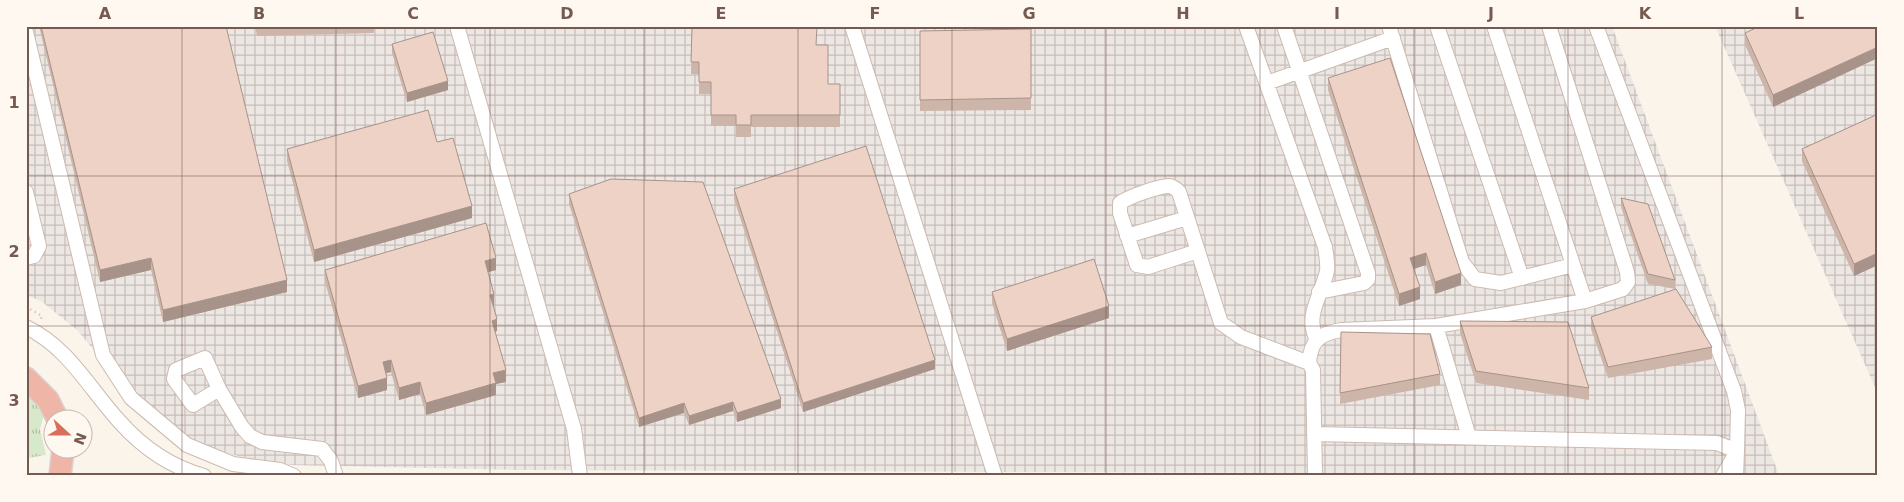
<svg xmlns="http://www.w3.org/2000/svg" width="1904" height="502" viewBox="0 0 1904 502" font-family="'DejaVu Sans',sans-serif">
<defs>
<pattern id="industrial-grid" width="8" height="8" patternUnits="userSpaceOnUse" patternTransform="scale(1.25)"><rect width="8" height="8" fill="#ede7e3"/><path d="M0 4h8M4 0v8" fill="none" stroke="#c5beba"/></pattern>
<pattern id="grass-tufts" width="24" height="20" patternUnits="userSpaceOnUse" patternTransform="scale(1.25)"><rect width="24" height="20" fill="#d8e8ca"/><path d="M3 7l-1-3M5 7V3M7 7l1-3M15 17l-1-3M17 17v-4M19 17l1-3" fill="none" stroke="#b4bfa6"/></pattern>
</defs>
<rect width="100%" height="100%" fill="#fbf4eb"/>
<path fill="url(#industrial-grid)" d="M26 26H1612L1779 475 517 470 291 465 238 456 198 444 171 430 117 378 77 330 41 301 26 295Z
M1715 26H1878V394Z"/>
<path fill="url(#grass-tufts)" d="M26 384 46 408 40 429 46 455 28 458 26 450Z"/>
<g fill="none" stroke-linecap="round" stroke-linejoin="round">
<g stroke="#ccbbb1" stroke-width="16">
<path id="minor" d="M457 26 574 429 580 476
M852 26 995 476
M1246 26 1325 247C1326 254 1328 263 1327 271 1322 295 1304 315 1317 340
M1284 26 1368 273V279L1364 283 1319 292
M1389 26 1462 262 1475 279 1501 283 1573 265
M1437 26 1522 278
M1494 26 1585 301
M1596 26 1734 391 1738 410 1737 451 1723 476
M26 32 103 355 131 398 187 445 233 464 280 470 294 476
M1267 83 1393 38
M26 192 39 246 34 256 26 258
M1127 236 1187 218
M1198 251 1148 267 1137 265 1120 213V203C1128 197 1159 186 1169 186 1173 186 1176 189 1179 192L1221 323 1241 337 1309 363 1313 370 1315 476
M1436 326 1469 437
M26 327C68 347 89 388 119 421 142 447 171 467 204 476
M1309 363C1311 340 1319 334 1341 330L1436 326 1585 301 1623 289 1628 282 1627 272 1549 26
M219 389 193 405 174 379 176 370 205 358 219 389 242 427 250 436 262 442 322 449 331 461 336 476
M1314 434 1717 443 1737 451 1736 476"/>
</g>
<g stroke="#d8d1ce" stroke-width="24">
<path id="highway" d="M26 378 48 400 58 420
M60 476 63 450"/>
</g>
<path stroke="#d3b6a8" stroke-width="2.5" stroke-dasharray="1 4" stroke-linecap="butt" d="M26 307 42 316 40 321"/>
<use href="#minor" stroke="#fff" stroke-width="14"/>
<use href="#highway" stroke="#efb6a8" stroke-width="21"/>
</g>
<path fill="#cdb5a9" d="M39 26H226L287 292 163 322 151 270 100 282Z
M255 26H374V33L257 36Z
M692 26 816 45 828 84H840V127H751V137H736V126H711V94H699V74H691Z
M1878 26 1773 107 1745 45V33Z
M1031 29V110L920 111V31Z
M392 44 448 90 407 102 392 53Z
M1328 78 1461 285 1435 294 1426 265 1414 269 1420 299 1399 306 1328 90Z
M1878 114V265L1854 276 1802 161V149Z
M437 142 472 218 314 262 287 161V149Z
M734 189 935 369 803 412 734 199Z
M569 194 781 408 737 422 733 411 689 425 684 413 639 427 569 204Z
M1621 198 1675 280V289L1648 284 1621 207Z
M325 270H496L488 272 494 306H493L497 331 495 332 506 382 496 384V395L426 415 420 394 399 400 391 372 386 373 387 390 358 398 325 282Z
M992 292 1109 318 1007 351 992 303Z
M1591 317 1712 347V359L1608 378 1591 329Z
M1460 321 1589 388V400L1476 383 1460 333Z
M1341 332 1440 374V385L1340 404Z"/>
<path fill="#a7938a" d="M1878 47V58L1773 107V95Z
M448 81V90L407 102V93Z
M472 206V218L314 262V250Z
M1426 253V265L1410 270V258Z
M1878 253V265L1854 276V264Z
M151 258V270L100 282V270Z
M496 258V270L485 273V261Z
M1461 273V285L1435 294V282Z
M287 280V292L163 322V310Z
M1420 287V299L1399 306V294Z
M494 294V306L490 307V295Z
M1109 306V318L1007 351V339Z
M497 319V331L492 333V321Z
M391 360V372L383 374V362Z
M935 360V369L803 412V403Z
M506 370V382L496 384V395L426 415V403L493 373Z
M387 378V390L358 398V386Z
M420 382V394L399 400V388Z
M781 399V408L737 422V413Z
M733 402V411L689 425V416Z
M684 403V413L639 427V418Z"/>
<path fill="#eed2c5" stroke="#a7938a" d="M41 26H226L287 280 163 310 151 258 100 270Z
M692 26H817L816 45H828V84H840V115H751V125H736V115H711V82H699V62H691Z
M1760 26H1878V47L1773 95 1745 33Z
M1031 29V98L920 100V31Z
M433 32 448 81 407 93 392 44Z
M1390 58 1461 273 1435 282 1426 253 1410 258 1420 287 1399 294 1328 78Z
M428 110 437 142 453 138 472 206 314 250 287 149Z
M1878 114V253L1854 264 1802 149Z
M866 146 935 360 803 403 734 189Z
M611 179 703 182 781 399 737 413 733 402 689 416 684 403 639 418 569 194Z
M1621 198 1648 204 1675 280 1648 274Z
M486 223 496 258 485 261 494 294 490 295 497 319 492 321 506 370 493 373 496 383 426 403 420 382 399 388 391 360 383 362 387 378 358 386 325 270Z
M1094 259 1109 306 1007 339 992 292Z
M1676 289 1712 347 1608 367 1591 317Z
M1460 321 1568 322 1589 388 1476 371Z
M1341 332 1430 334 1440 374 1340 393Z"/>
<path fill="none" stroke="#745a50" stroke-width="1" stroke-opacity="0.55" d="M182 26V476M336 26V476M490 26V476M644 26V476M798 26V476M952 26V476M1106 26V476M1260 26V476M1414 26V476M1568 26V476M1722 26V476M26 176H1878M26 326H1878"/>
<rect width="1904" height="502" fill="none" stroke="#fef8f1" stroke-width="55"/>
<g transform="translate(68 434) rotate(111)"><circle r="24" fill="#fef8f1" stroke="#c7b9b1"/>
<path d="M0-4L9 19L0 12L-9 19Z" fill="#d86f5c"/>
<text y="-8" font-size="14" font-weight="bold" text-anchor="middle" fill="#745a50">N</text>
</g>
<rect x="28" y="28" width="1848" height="446" fill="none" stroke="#745a50" stroke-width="2"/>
<g font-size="16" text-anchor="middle" font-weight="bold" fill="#745a50">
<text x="105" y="19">A</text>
<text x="259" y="19">B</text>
<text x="413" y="19">C</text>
<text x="567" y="19">D</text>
<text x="721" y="19">E</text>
<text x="875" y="19">F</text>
<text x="1029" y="19">G</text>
<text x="1183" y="19">H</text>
<text x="1337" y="19">I</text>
<text x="1491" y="19">J</text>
<text x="1645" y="19">K</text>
<text x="1799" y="19">L</text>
<text x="14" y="108">1</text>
<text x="14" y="257">2</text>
<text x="14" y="406">3</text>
</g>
</svg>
